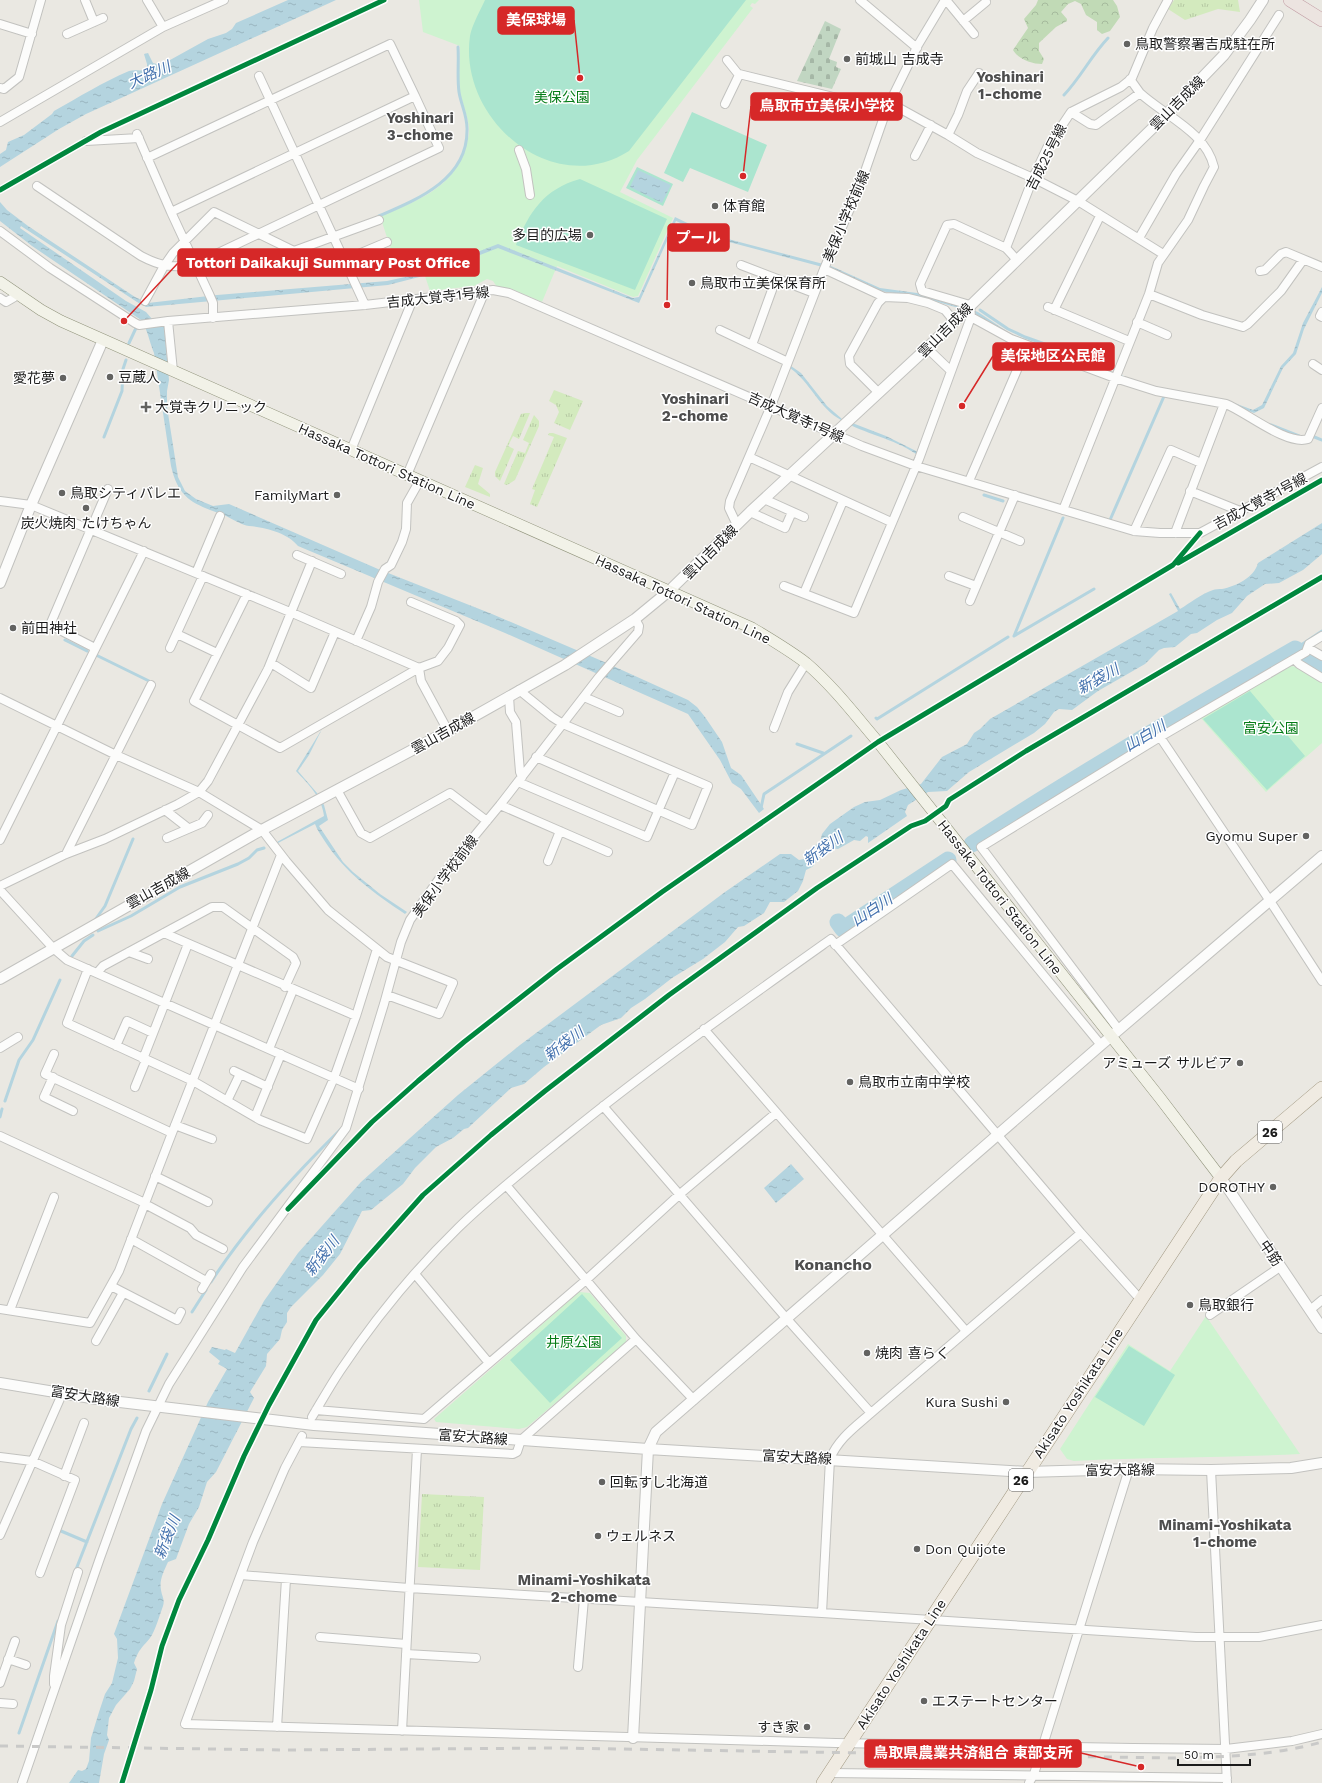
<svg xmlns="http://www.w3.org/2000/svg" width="1322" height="1783" viewBox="0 0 1322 1783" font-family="'Work Sans','Noto Sans JP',sans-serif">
<defs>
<pattern id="grass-tufts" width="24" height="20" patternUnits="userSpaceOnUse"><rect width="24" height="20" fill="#d3eabe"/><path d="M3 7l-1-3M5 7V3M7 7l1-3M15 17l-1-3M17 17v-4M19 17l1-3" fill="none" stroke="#b5c8a3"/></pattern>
<pattern id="forest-crowns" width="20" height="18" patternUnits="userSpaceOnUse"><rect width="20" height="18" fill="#c1dab6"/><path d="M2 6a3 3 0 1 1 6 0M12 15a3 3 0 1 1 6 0" fill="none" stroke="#a5ba9c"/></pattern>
<pattern id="cemetery-stones" width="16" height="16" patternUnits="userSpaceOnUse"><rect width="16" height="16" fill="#c1d6c2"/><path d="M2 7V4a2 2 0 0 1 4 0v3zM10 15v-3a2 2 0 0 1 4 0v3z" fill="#a5b7a6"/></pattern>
<pattern id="water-ripples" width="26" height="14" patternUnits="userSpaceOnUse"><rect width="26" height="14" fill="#b4d4df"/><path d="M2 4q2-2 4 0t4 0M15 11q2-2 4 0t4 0" fill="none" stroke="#9ab5bf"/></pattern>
</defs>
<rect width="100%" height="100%" fill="#eae8e2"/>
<path fill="url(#grass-tufts)" d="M1174 0H1238L1240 12 1218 9 1185 20 1168 9Z
M554 390 583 401 570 430 554 423 559 412 556 405 549 401Z
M525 413H530L519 439 513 436 508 446 514 449 500 481 495 476V472L521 414Z
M534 415 539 421V426L515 480 507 485 504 484 518 451 525 453 529 443 523 440Z
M549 433H553L567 438 537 507 530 504 535 490 532 489 554 437 548 435Z
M475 465 483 468 478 484 490 494V497L465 487Z
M422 1494 484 1497 480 1570 418 1567Z"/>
<path fill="url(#forest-crowns)" d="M1038 0H1113L1117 6 1120 17 1110 31 1102 34 1097 30V22L1086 15 1081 4 1075 1 1068 4 1061 12 1067 19V21L1056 27 1039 43V51L1044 59 1042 64C1032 64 1018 59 1013 50L1028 28 1024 19 1036 5Z"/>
<path fill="url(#cemetery-stones)" d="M825 21 841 29 829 59 837 62 836 67 841 69 832 89 797 81Z"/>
<path fill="#cef3d0" d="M419 0H759L755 4 752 3 750 6 753 8 637 160 620 192 673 218 638 296 633 297 557 266 542 302 514 290 497 287 493 281 487 279 474 286 430 291 423 270 400 277 380 216C412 203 447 191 462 157 465 149 469 139 469 130 469 117 462 105 460 92 458 77 460 61 460 46L423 32Z
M1291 666 1296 667 1322 683V743L1266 792 1200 717Z
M579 1292 590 1293 626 1336V1343L527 1427 519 1429 436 1422 434 1419Z
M1206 1316 1300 1454C1225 1458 1149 1457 1074 1461L1067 1459 1060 1449 1128 1344 1170 1371Z"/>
<path fill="#abe5cf" d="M485 0H746L629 151C552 200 458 119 470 36 472 25 480 11 485 0Z
M692 112 767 145 748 192 690 168 683 182 664 173Z
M637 167 673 184 663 206 626 188Z
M580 179 667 219 635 290 516 245C529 212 544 189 580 179Z
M1250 691 1305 756 1267 790 1203 719Z
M582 1294 622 1338 550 1403 510 1360Z
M1129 1346 1175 1375 1144 1426 1095 1397Z"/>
<path fill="url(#water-ripples)" d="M288 0H336L86 114 59 129 0 167V154L6 150 8 142 24 135 52 114 54 111C79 97 103 82 129 71 136 69 140 72 147 69V64L144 54 148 53 153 63 161 65 208 39 226 33 232 29 236 23Z
M638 170 671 185 662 203 630 187Z
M0 202 7 210 28 226 135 297 148 303 217 295 387 281 423 273 498 244 633 298 639 297 675 217 708 233 728 239 831 266 880 288 917 293 961 305 978 312 1011 334 1148 385 1229 401 1253 410 1262 405 1281 366 1293 353 1303 323 1322 287V293L1304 329 1296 354 1283 368 1264 408 1254 413 1229 404 1165 391 1020 341 977 315 962 309 917 296 879 291 830 269 729 242 707 235 676 221 639 303 498 248 431 274 388 285 146 307 137 302 21 226 20 228 126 301 146 312 152 319 164 326 169 380 167 391V407L178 477 185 491 196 499 213 506 229 504 378 569 492 614 602 661 688 700 697 707 705 717 722 742 731 768 741 775 764 809 759 813 741 789 732 783 720 760 688 714 505 633 298 546C288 533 264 527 249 526 242 525 232 519 226 516 195 504 179 501 171 466L154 353C149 341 148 330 141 320L32 246 0 221Z
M791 366 801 373 827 406 842 419 886 436 918 452 916 454C893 438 864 434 841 420 819 408 810 382 790 368Z
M1322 523V554L1303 570 1290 577 1279 583 1265 584 1247 596 1232 613 1217 620 1197 633 1191 634 1175 647 1164 648 1159 650 1145 664 1098 691 1072 710 1059 709 1054 712 1045 724 1034 733 969 772 947 791 928 792 908 805 905 812 907 816 868 843V837L866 836 860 841 854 840 838 849 828 848 812 867 806 870 803 881 798 891 784 902H770L764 913 744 926 738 927 725 942 703 959 672 978 645 999 631 1008 621 1018 601 1025 544 1067 524 1084 511 1088 468 1128 464 1129 453 1138 436 1147 415 1168 403 1184 371 1210 362 1211 340 1254 323 1275 291 1307 287 1313V1322L282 1330 280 1339 267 1354 266 1366 250 1392 254 1398 216 1472 207 1482 199 1507 189 1524 176 1559 168 1562C164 1571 159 1580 161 1590 162 1597 165 1599 163 1606 160 1614 155 1632 150 1638 141 1649 139 1649 134 1663L137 1669 134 1681 130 1689 116 1705 109 1718 107 1735 109 1740 104 1754 99 1783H69L78 1770 82 1771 86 1769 89 1761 91 1738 99 1712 105 1694 112 1683 118 1658 117 1639 114 1634 162 1504 208 1402 227 1369 218 1364 220 1361 209 1352 212 1347 225 1350 226 1349 235 1353 264 1301 298 1253 361 1182 458 1095 520 1045 725 892 780 854H791L799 860 804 859 810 849 820 842 822 834 830 824 854 807 865 802 880 800 901 790 921 784 942 757 967 744 974 733 980 729 990 719 1178 611 1169 594 1171 593 1180 609C1190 603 1201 594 1213 590 1215 589 1219 589 1222 589 1236 586 1254 578 1258 563Z
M322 729 309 755 298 771 317 793 324 805 328 820 319 826 343 862 353 872 380 894 407 912 405 914C374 893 345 873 324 840 321 835 317 830 315 824L278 843 277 842 324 816C322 797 308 784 296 771Z
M791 1164 804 1179 776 1203 764 1188Z"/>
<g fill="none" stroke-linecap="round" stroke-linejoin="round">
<path stroke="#b4d4df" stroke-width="3" d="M1064 95C1081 77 1091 56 1108 38
M379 216C416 200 467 180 467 131 468 117 461 105 459 92 457 78 459 61 458 47
M980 310 1008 329 1025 337 1115 369
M129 343 136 328
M1271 425 1299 436
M1312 436 1322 440
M104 437 122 391 123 369 126 360
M984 495 1003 501
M1110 520 1165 394
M1014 636 1063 518
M1014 636 1094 589
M65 640 87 651
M1295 649 1322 631
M96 655 149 681
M876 718 877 719 1008 637
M797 744 823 753
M761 808 764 794 851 736
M95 920 105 906 133 839
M98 931 131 916 180 887 238 864 249 858 257 850 264 848
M72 956 84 941 93 935
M5 1101 19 1060 33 1040 60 980
M0 1117 2 1109
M211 1282C247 1226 293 1176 341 1129
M192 1312 206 1290
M149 1391 167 1354
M61 1531 87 1542
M75 1572 131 1429 137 1418
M19 1733 58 1621"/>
<path stroke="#b4d4df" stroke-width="17" d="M972 844C1078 775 1186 712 1295 649L1322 664
M838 922 843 929 948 860"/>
<g stroke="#c2c2bf" stroke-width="10">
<path id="minor" d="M85 0 94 22
M147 0 163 27
M860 0 917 48
M946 0 974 34
M963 21 986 2
M0 24 32 34
M67 34 103 18
M739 74 862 104 887 108
M259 76 365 305
M1130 79 1140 93
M0 88 4 89 19 77 41 0
M890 103 948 135 977 153 1033 178 1078 201 1163 254
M725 104 739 75 727 60
M1071 112 1121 87 1132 78 1153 28 1168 0
M0 122 163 27 224 0
M137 134 171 212 210 296 213 303V318
M948 135 958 115 967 91 979 73
M86 141 139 138
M519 150 526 169 530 195
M915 156 931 125
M147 158 390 44 415 96
M37 186 141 256C160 266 174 269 195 264L439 148 415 96 171 212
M0 231 50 268 135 323 139 325 168 321
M1139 238 1176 174 1200 140 1279 15
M1017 260 1006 248 1033 178 1047 148 1071 112 1090 124 1096 125 1140 93C1165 116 1206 132 1214 167L1204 186 1188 220 1158 263 1149 294 1063 510
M741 265 814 293
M323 269 387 242
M824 269 884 297 908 298 928 303 945 310 954 321
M1260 271 1265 270 1281 254 1286 252 1322 267
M1149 294 1202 315 1243 327 1248 324 1281 291 1303 260
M0 298 6 302 18 295
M145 301 164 266 173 253 214 212 294 251 379 220
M1048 307 1129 341
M1054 310 1100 216
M1322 312 1320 316 1322 317
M971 317 1011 339 1115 378 1156 391 1226 404C1246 412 1287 446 1308 439L1322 408
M1137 322 1167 335
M720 330 788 362
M752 345 776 279
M927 348 951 371
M1313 364 1322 370
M173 371 168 321 365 305 493 290 509 293 862 446 916 466 1134 531 1160 533H1200L1322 467
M879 393 850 364 849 356 878 303 884 297
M351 450 413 299
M749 457 891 522
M407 475 485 291
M969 481 1017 370
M1190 491 1240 511
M764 499 804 517
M0 501 31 505 290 612 419 668 421 681 448 731
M750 512 785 528 792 512
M963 517 1020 541
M737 525 729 508 730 501 771 406 824 269 861 183 887 108 918 45 945 0
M1134 531 1171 450 1201 463
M1175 533 1224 404
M297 555 341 574
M196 573 220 516
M949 576 976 586
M784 586 854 613 919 459 971 317 970 305 922 291 920 284 947 225 954 224 1006 248
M804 593 843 501
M247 594 194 701 280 748 419 668 438 661 448 648 460 625 456 621 411 602
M970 601 1015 495
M177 634 217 653
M356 641 371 607 378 582 385 569 391 565 402 542 406 529 407 503 420 480
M95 648 50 625 108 489
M170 648 203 576
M1308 648 1322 656
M1294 659 1299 664 1322 678
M271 663 311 688 335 632
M519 690 552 717 563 724 708 786 692 825 536 757
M509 696 510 712 516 722 520 772 522 777
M584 697 619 712
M0 698 116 755 199 792 262 830 286 861 328 910 387 957 453 983 439 1014 387 995
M774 728 788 692 806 663
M1160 737 1270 901 1322 981
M518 782 647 837 675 772
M337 790 361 833 370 838 450 793 487 821
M500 805 608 852
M165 810 188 828
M167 838 202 823 208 815
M0 840 144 551
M66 854 151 685
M548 861 560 831
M0 886 66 854 105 839 178 804 199 792 208 781 268 669 312 561
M0 890 53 948 67 960 359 1089
M164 933 356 1016
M835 945 952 864 1101 1045
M129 952 148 959
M88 969 67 1023 193 1081 260 1120 307 1139 334 1078 356 1016 377 949
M97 973 103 966 212 907H223L293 957 296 963 285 987
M704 1029 966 1331
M1119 1030 981 847 1160 737 1306 652 1309 644 1322 636
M116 1046 127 1021 153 1033
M0 1048 18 1037
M269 1049 293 990
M54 1054 45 1074 172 1133
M143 1059 188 944
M234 1071 268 1087
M53 1077 44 1097 73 1111
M135 1087 146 1060
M227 1101 240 1074
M603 1106 787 1319 871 1413
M255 1117 281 1054
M175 1125 212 1139
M0 1136 145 1203
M155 1176 208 1202
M506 1185 636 1339 694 1400
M145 1204 190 1228 196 1235 223 1249
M131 1239 206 1281
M415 1274 489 1363
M111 1286 177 1320 181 1312
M202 1289 211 1274
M0 1309 90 1323 119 1271 172 1133 281 855
M10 1310 54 1197
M1310 1310 1322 1300
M1210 1315 1280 1267
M96 1341 123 1293
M316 1410 424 1419 586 1280 680 1194 776 1113
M312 1417C321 1402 330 1386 340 1371 374 1320 414 1271 458 1228 492 1195 530 1165 567 1135 652 1066 741 1003 831 939L1081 1233 1140 1299
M302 1436 285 1468 253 1542 185 1724 836 1743 1133 1748 1226 1749 1292 1741 1322 1734
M299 1442 513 1454 517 1452 521 1440 636 1339
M0 1457 32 1461 75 1480 40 1573
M1211 1470 1227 1783
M64 1476 84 1423
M0 1535 63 1392
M241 1575 409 1588 822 1613 1196 1637H1259L1322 1625
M822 1613 830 1459C838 1439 855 1427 871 1413L1081 1233
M320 1637 406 1644
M406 1654 476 1658
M8 1659 26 1665
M578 1667 584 1599
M0 1683 15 1641
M54 1684V1676L61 1625 78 1572
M0 1703 13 1704
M277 1727 286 1579
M402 1731 417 1449
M830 1773 1227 1778
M22 1783 100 1558 146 1431 169 1384 243 1267 346 1128 384 1004 401 942 410 920 439 879 500 805 599 677 638 632 639 626 635 619
M1029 1783 1034 1774 1129 1469"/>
</g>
<g stroke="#c2c2bf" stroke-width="12">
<path id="tertiary" d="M0 583 31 505 103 340
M0 979 256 833 448 731 565 665 635 619 669 591 750 512 927 348 1167 114 1224 55 1250 20 1263 0
M1221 1178 1322 1328
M0 1383 103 1400 314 1425 648 1449 1027 1472 1129 1469 1211 1470 1291 1468 1322 1463
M633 1738 648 1449 656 1432 1101 1045 1322 856"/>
</g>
<g stroke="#90937b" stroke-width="12">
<path id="secondary" d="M0 282 41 310 61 321 752 628C770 639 789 650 806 663 833 686 855 715 878 742L1160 1098 1221 1178"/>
</g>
<g stroke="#a09780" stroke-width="14">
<path id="primary" d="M823 1783 1221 1178 1236 1161 1322 1088"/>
</g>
<g stroke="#c09aa2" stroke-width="14">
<path id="trunk" d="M1290 0 1322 20"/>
</g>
<use href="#minor" stroke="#fcfcfb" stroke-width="8"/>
<use href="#tertiary" stroke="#fcfcfb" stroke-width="10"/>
<use href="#secondary" stroke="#f2f2e8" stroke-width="11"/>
<use href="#primary" stroke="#f0ebe2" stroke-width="13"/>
<use href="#trunk" stroke="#ece4e0" stroke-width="13"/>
<path stroke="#c9c9c8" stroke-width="3" stroke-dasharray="8 8" stroke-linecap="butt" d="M0 1746 281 1750 561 1748 1171 1758C1222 1757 1272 1756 1322 1742"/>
<g stroke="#fff" stroke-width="8">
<path id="cycleway" d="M0 190 101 132 384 0
M1178 563 1322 480
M288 1209 372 1122 418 1081 464 1042 557 969 662 892 878 742 1173 565 1200 533
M122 1783 151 1690 162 1646 179 1600 208 1540 244 1456 269 1405 316 1320 359 1267 423 1195 491 1135 545 1091 669 995 817 888 911 826 925 821 946 806 949 800 1026 751 1322 577"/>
</g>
<use href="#cycleway" stroke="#00873e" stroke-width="5"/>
</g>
<g fill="#636361" stroke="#fff" stroke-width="1.5">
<circle cx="1127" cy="44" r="4"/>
<circle cx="847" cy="59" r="4"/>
<circle cx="715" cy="206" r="4"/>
<circle cx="590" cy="235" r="4"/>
<circle cx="692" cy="283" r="4"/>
<circle cx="110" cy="377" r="4"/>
<circle cx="63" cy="378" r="4"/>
<path d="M144 401h4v4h4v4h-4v4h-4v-4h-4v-4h4z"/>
<circle cx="62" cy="493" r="4"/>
<circle cx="337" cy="495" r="4"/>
<circle cx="86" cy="508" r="4"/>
<circle cx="13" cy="628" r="4"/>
<circle cx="1306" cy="836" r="4"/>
<circle cx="1240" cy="1063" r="4"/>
<circle cx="850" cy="1082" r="4"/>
<circle cx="1273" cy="1187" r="4"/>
<circle cx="1190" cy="1305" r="4"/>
<circle cx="867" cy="1353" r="4"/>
<circle cx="1006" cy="1402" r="4"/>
<circle cx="602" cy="1482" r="4"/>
<circle cx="598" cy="1536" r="4"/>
<circle cx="917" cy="1549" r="4"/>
<circle cx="924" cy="1701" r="4"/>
<circle cx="807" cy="1727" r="4"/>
</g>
<g text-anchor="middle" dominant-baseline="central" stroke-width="3" stroke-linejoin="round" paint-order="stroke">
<g fill="#fff" stroke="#5f5f5f" stroke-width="1">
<rect x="1258" y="1121" width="24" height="22" rx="3"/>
<rect x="1009" y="1469" width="24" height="22" rx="3"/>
</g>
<g font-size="13" font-weight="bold" fill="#1b1b1b">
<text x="1270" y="1132">26</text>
<text x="1021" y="1480">26</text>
</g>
<g font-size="14" fill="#1b1b1b" stroke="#fff" text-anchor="start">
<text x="1135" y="44">鳥取警察署吉成駐在所</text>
<text x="855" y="59">前城山 吉成寺</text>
<text x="723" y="206">体育館</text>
<text x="582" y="235" text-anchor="end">多目的広場</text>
<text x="700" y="283">鳥取市立美保保育所</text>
<text x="118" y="377">豆蔵人</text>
<text x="55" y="378" text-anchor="end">愛花夢</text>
<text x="155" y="407">大覚寺クリニック</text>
<text x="70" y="493">鳥取シティバレエ</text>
<text x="329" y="495" text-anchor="end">FamilyMart</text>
<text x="86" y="523" text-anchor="middle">炭火焼肉 たけちゃん</text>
<text x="21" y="628">前田神社</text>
<text x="1298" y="836" text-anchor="end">Gyomu Super</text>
<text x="1232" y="1063" text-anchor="end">アミューズ サルビア</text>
<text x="858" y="1082">鳥取市立南中学校</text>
<text x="1265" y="1187" text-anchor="end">DOROTHY</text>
<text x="1198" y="1305">鳥取銀行</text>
<text x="875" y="1353">焼肉 喜らく</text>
<text x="998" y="1402" text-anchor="end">Kura Sushi</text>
<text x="610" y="1482">回転すし北海道</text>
<text x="606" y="1536">ウェルネス</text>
<text x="925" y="1549">Don Quijote</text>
<text x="932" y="1701">エステートセンター</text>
<text x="799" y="1727" text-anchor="end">すき家</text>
</g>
<g font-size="14" fill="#057c17" stroke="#fff">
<text x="562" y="97">美保公園</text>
<text x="1271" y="728">富安公園</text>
<text x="574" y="1342">井原公園</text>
</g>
<g font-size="14" fill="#1b1b1b" stroke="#fff">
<text transform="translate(1177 103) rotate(-45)">雲山吉成線</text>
<text transform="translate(1046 157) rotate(-63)">吉成25号線</text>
<text transform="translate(846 216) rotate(-67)">美保小学校前線</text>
<text transform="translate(438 297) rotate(-6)">吉成大覚寺1号線</text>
<text transform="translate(945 330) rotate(-45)">雲山吉成線</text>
<text transform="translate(796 417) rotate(24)">吉成大覚寺1号線</text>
<text transform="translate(387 466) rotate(24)">Hassaka Tottori Station Line</text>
<text transform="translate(1260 501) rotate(-28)">吉成大覚寺1号線</text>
<text transform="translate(710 552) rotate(-45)">雲山吉成線</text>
<text transform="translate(683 599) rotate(25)">Hassaka Tottori Station Line</text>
<text transform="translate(443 733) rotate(-29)">雲山吉成線</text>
<text transform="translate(445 876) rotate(-53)">美保小学校前線</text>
<text transform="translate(158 888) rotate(-29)">雲山吉成線</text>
<text transform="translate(1000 897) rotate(52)">Hassaka Tottori Station Line</text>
<text transform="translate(1271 1253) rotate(56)">中筋</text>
<text transform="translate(1078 1393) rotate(-57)">Akisato Yoshikata Line</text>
<text transform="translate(85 1396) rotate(9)">富安大路線</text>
<text transform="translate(473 1437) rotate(4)">富安大路線</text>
<text transform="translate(797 1457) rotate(3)">富安大路線</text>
<text transform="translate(1120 1470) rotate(-1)">富安大路線</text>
<text transform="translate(901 1664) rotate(-57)">Akisato Yoshikata Line</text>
</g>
<g font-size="15" font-style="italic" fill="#4472ae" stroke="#fff">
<text transform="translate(149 75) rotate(-24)">大路川</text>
<text transform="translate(1098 679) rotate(-29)">新袋川</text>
<text transform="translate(1145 736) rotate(-31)">山白川</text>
<text transform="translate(823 849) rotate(-35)">新袋川</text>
<text transform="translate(872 910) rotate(-33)">山白川</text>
<text transform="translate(564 1044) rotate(-37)">新袋川</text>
<text transform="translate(322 1256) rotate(-52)">新袋川</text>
<text transform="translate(167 1537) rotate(-68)">新袋川</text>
</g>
<g font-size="15" font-weight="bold" fill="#4e4e4e" stroke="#fff">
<text x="1010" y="77">Yoshinari<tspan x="1010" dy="17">1-chome</tspan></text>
<text x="420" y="118">Yoshinari<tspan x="420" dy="17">3-chome</tspan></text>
<text x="695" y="399">Yoshinari<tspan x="695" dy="17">2-chome</tspan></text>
<text x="1225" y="1525">Minami-Yoshikata<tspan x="1225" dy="17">1-chome</tspan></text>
<text x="584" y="1580">Minami-Yoshikata<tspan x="584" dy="17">2-chome</tspan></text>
</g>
<g font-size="16" font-weight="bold" fill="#4e4e4e" stroke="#fff">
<text x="833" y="1264">Konancho</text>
</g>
</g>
<path fill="none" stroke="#d62828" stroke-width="1.5" d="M580 78L574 20M743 176L751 106M667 305L668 237M124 321L178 263M962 406L993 356M1141 1767L1081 1753"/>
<g fill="#d62828" stroke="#fff" stroke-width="1.5">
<circle cx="580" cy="78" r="4"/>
<circle cx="743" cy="176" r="4"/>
<circle cx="667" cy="305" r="4"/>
<circle cx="124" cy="321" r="4"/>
<circle cx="962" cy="406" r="4"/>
<circle cx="1141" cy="1767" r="4"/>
</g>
<g fill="#d62828" stroke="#d62828" stroke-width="1.5">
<rect x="498" y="7" width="76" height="27" rx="4"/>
<rect x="751" y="93" width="151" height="27" rx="4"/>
<rect x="668" y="224" width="61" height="27" rx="4"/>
<rect x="178" y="249" width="301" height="27" rx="4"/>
<rect x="993" y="343" width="121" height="27" rx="4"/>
<rect x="865" y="1740" width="216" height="27" rx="4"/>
</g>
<g font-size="15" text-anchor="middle" font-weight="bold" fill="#fff">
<text x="536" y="25">美保球場</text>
<text x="827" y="111">鳥取市立美保小学校</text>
<text x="698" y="243">プール</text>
<text x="328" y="268">Tottori Daikakuji Summary Post Office</text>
<text x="1053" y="361">美保地区公民館</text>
<text x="973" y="1758">鳥取県農業共済組合 東部支所</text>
</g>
<path d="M1178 1759v6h72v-6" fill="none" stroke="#1b1b1b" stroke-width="2"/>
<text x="1184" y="1759" font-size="12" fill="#1b1b1b" stroke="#ffffff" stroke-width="3" paint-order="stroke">50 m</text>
</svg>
